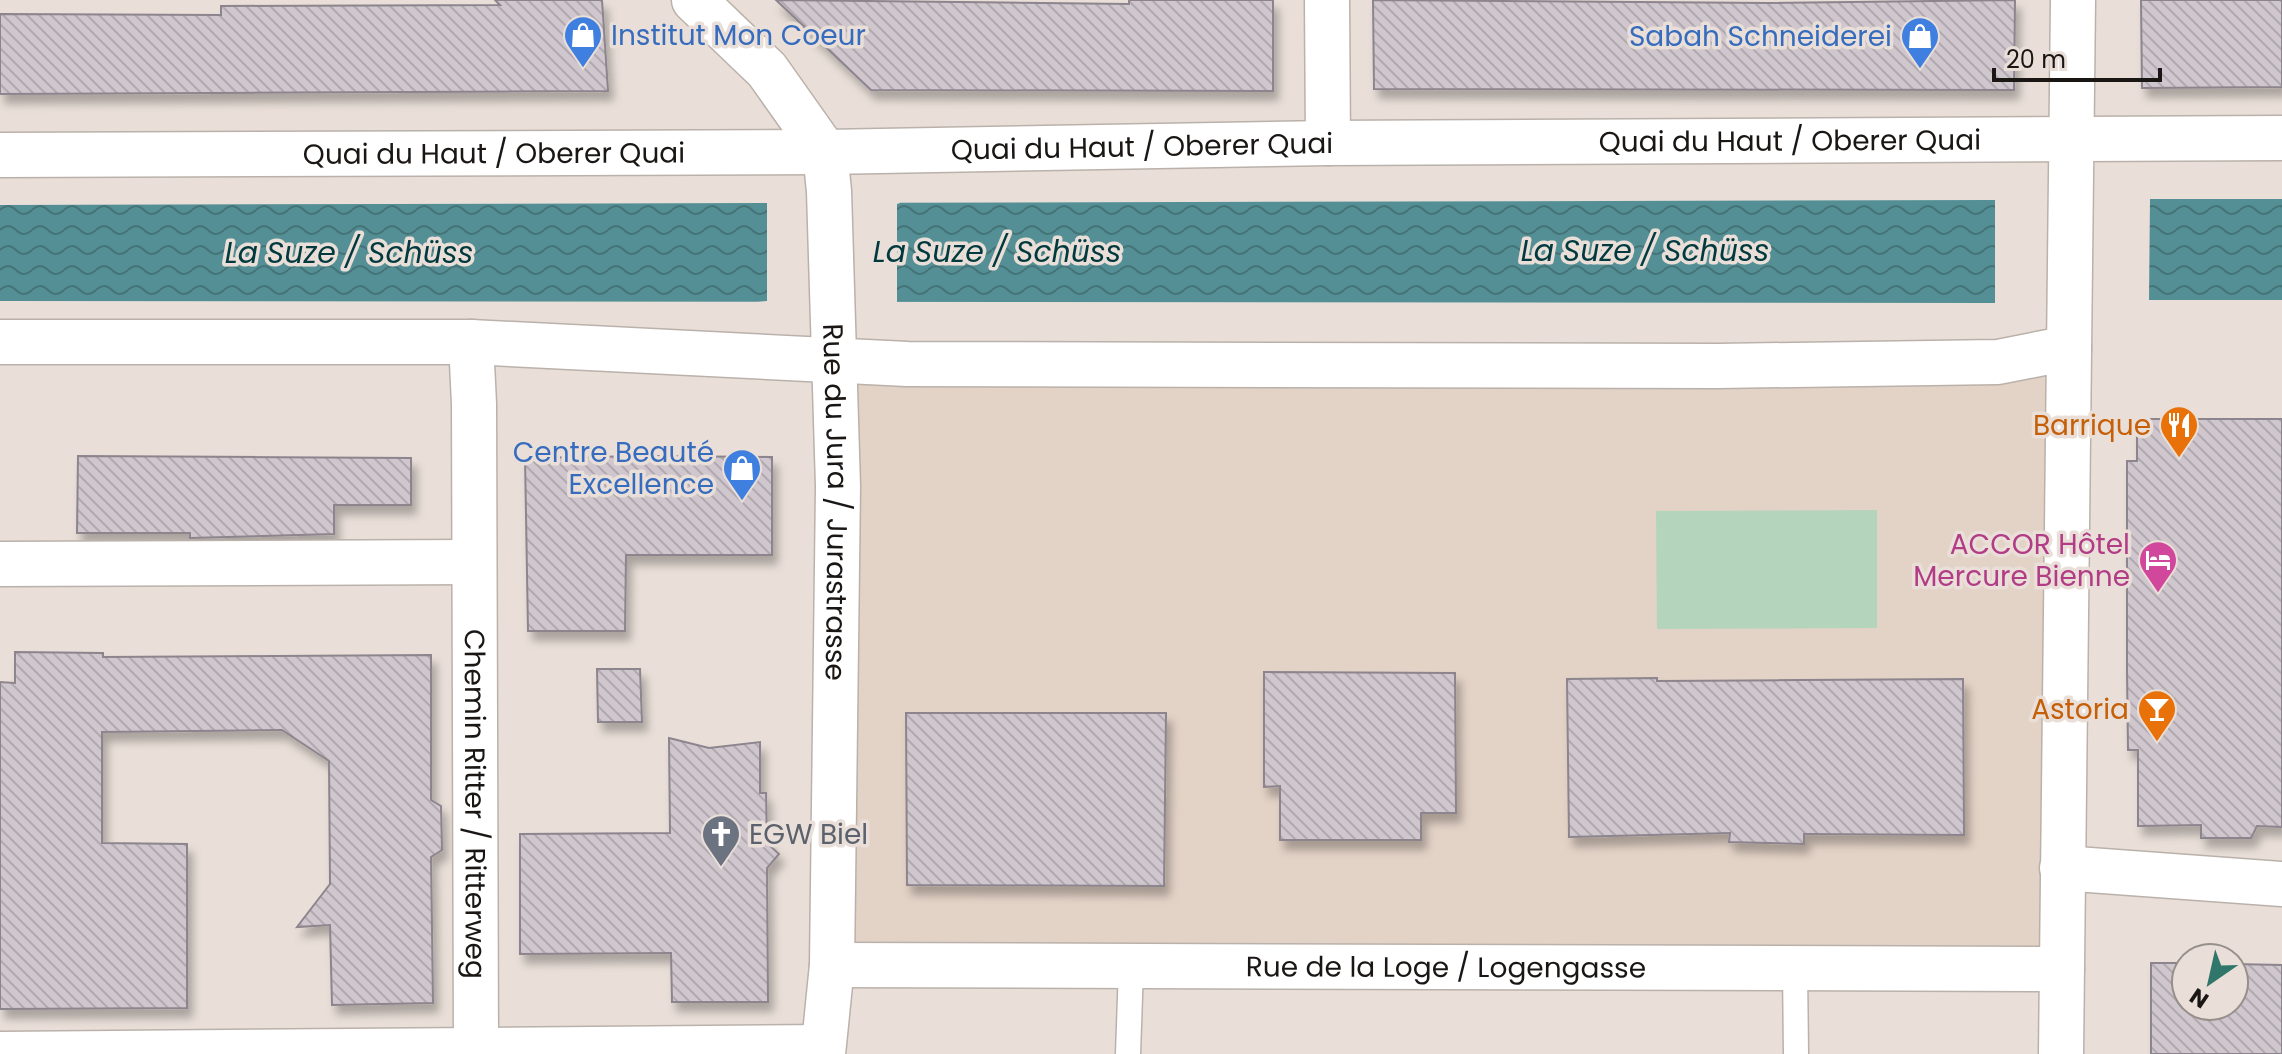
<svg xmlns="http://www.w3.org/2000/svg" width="2282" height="1054" viewBox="0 0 2282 1054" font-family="Poppins,sans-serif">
<defs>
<pattern id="water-waves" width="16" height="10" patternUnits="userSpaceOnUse" patternTransform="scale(2)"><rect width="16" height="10" fill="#538f95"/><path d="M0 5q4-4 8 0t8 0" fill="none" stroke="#447478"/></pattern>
<pattern id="building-back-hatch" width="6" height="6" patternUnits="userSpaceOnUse" patternTransform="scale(2)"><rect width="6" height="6" fill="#cfc6ce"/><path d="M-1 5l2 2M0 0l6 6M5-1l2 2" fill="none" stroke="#b1a9b0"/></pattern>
<filter id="shadow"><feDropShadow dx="5" dy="9" stdDeviation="4" flood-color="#0004"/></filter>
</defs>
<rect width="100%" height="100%" fill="#e9dfd8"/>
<path fill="#e3d2c6" d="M2069 348 2062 969 832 965 835 360Z"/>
<path fill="#b5d4bc" d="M1877 510V628L1657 629 1656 511Z"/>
<path fill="url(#water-waves)" d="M2150 199H2282V300H2149Z
M1995 200V303L0 301V205Z"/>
<path fill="#e9dfd8" d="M2149 195 2147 304 2145 250Z
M1996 196 1999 200 1998 305 1996 303Z
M900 198V203L897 204V302L904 305H762L758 302 767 301V201L758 199Z"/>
<path fill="url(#building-back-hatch)" stroke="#8d858d" stroke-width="2" filter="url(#shadow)" d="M495 0H602L608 91 0 94V14L221 15V6L500 5Z
M776 0 1129 4V0H1273V91L871 90Z
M1373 0 1769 3 2015 0 2014 90 1374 89Z
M2141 0H2282V87L2142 88Z
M2137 419H2282V827L2257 826 2251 838H2201V825L2138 826V750H2128L2127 671V461H2137Z
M78 456 411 458V505H334V534L190 538V533H77Z
M647 456 772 457V555H626L625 631H528L525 458Z
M15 652 103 653V657L431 655V800L441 806 442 850 431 857 433 1003 332 1005 330 925 297 927 330 884 329 761 282 730 102 732V843L187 844V1008L0 1009V682L15 683Z
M597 669H640L642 722H598Z
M1264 672 1455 673 1456 813H1421V840H1280V786L1264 787Z
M1657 678V681L1963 679 1964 835 1804 834V844L1729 842 1730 833 1569 837 1567 679Z
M906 713H1166L1164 886 907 885Z
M669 738 709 748 760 742V793H766L767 843 779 854 767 868 768 1002H672L671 953 520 954V834L670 833Z
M2151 963H2186V1006H2234V964L2282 965V1054H2151Z"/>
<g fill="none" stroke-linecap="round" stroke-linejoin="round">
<g stroke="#bab1aa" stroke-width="27">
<path id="lane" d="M1795 968 1796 1054
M1128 1054 1131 968"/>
</g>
<g stroke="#bab1aa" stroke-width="47">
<g id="street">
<path d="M1327 0 1328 143"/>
<path id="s1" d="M0 155 825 152 1328 143 2282 138"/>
<path id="s2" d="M471 342 474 404 476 1047"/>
<path d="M0 564 472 562"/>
<path d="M2062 868 2282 884"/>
<path id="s3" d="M832 965 2062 969"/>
<path d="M0 1054 823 1047"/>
</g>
</g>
<g stroke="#bab1aa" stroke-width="47">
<g id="secondary">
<path id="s4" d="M694 0 767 70 825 152 829 191 838 486 832 965 823 1054"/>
<path d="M0 342H471L907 364 1718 366 1998 362 2069 348"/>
<path d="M2061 1054 2073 0"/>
</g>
</g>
<use href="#lane" stroke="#fff" stroke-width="24"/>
<use href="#street" stroke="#fff" stroke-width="44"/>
<use href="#secondary" stroke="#fff" stroke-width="44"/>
</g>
<defs>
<g id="shop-pin" transform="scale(2)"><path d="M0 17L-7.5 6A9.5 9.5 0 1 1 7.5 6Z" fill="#3f7fe0" stroke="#e9dfd8"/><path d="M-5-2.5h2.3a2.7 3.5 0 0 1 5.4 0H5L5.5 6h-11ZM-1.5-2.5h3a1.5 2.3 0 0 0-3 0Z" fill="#fff"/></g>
<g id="restaurant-pin" transform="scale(2)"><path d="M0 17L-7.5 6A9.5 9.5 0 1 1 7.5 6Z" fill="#e8710a" stroke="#e9dfd8"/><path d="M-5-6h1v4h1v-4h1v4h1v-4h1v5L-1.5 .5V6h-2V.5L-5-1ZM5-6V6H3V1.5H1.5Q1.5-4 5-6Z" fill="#fff"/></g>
<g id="hotel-pin" transform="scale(2)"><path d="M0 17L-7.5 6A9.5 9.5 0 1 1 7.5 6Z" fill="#d1479c" stroke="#e9dfd8"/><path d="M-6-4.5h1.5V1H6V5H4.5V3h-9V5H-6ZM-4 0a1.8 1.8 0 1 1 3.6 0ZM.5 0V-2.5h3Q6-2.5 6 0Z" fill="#fff"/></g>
<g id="bar-pin" transform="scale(2)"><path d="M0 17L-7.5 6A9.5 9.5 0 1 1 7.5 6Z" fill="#e8710a" stroke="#e9dfd8"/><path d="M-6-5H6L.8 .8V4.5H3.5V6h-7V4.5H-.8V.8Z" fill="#fff"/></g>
<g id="church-pin" transform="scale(2)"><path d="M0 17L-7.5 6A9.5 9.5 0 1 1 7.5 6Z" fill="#6b7280" stroke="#e9dfd8"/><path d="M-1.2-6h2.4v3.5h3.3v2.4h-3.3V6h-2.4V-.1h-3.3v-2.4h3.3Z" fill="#fff"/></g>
</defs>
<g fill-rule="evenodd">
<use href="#shop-pin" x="583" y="35"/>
<use href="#shop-pin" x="1920" y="36"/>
<use href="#restaurant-pin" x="2179" y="425"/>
<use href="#shop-pin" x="742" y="468"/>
<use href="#hotel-pin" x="2158" y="560"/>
<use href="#bar-pin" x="2157" y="709"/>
<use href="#church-pin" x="721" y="834"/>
</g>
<g text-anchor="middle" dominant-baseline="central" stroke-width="7" stroke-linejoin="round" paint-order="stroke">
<g font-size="28" fill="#366cbe" stroke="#e9dfd8" text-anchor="end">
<text x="611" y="35" text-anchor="start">Institut Mon Coeur</text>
<text x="1892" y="36">Sabah Schneiderei</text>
<text x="714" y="452">Centre Beauté<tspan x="714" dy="32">Excellence</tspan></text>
</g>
<g font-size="28" fill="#191614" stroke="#e9dfd8">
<text stroke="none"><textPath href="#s1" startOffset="1790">Quai du Haut / Oberer Quai</textPath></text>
<text stroke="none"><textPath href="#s1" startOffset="1142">Quai du Haut / Oberer Quai</textPath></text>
<text stroke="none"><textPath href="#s1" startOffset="494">Quai du Haut / Oberer Quai</textPath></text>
<text stroke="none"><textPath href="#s4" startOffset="552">Rue du Jura / Jurastrasse</textPath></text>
<text stroke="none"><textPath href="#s2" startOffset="462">Chemin Ritter / Ritterweg</textPath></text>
<text stroke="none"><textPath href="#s3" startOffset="614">Rue de la Loge / Logengasse</textPath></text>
</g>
<g font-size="28" fill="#c56008" stroke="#e9dfd8" text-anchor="end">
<text x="2151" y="425">Barrique</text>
<text x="2129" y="709">Astoria</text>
</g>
<g font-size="28" fill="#b23c85" stroke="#e9dfd8" text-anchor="end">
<text x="2130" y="544">ACCOR Hôtel<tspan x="2130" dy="32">Mercure Bienne</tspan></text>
</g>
<g font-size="28" fill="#5b616d" stroke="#e9dfd8" text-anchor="start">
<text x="749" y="834">EGW Biel</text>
</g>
<g font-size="30" font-style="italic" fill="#003a3f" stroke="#e9dfd8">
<text x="1645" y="250">La Suze / Schüss</text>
<text x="997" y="251">La Suze / Schüss</text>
<text x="349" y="252">La Suze / Schüss</text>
</g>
</g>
<g transform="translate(2210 982) rotate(214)"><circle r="38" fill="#e9dfd8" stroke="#968f8a" stroke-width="2"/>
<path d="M0-6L14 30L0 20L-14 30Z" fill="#30766a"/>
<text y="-12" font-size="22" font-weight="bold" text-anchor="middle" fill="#191614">N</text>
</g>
<path d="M1994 68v12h166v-12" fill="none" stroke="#191614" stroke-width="4"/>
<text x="2006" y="68" font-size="24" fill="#191614" stroke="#e9dfd8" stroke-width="6" paint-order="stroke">20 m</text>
</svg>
